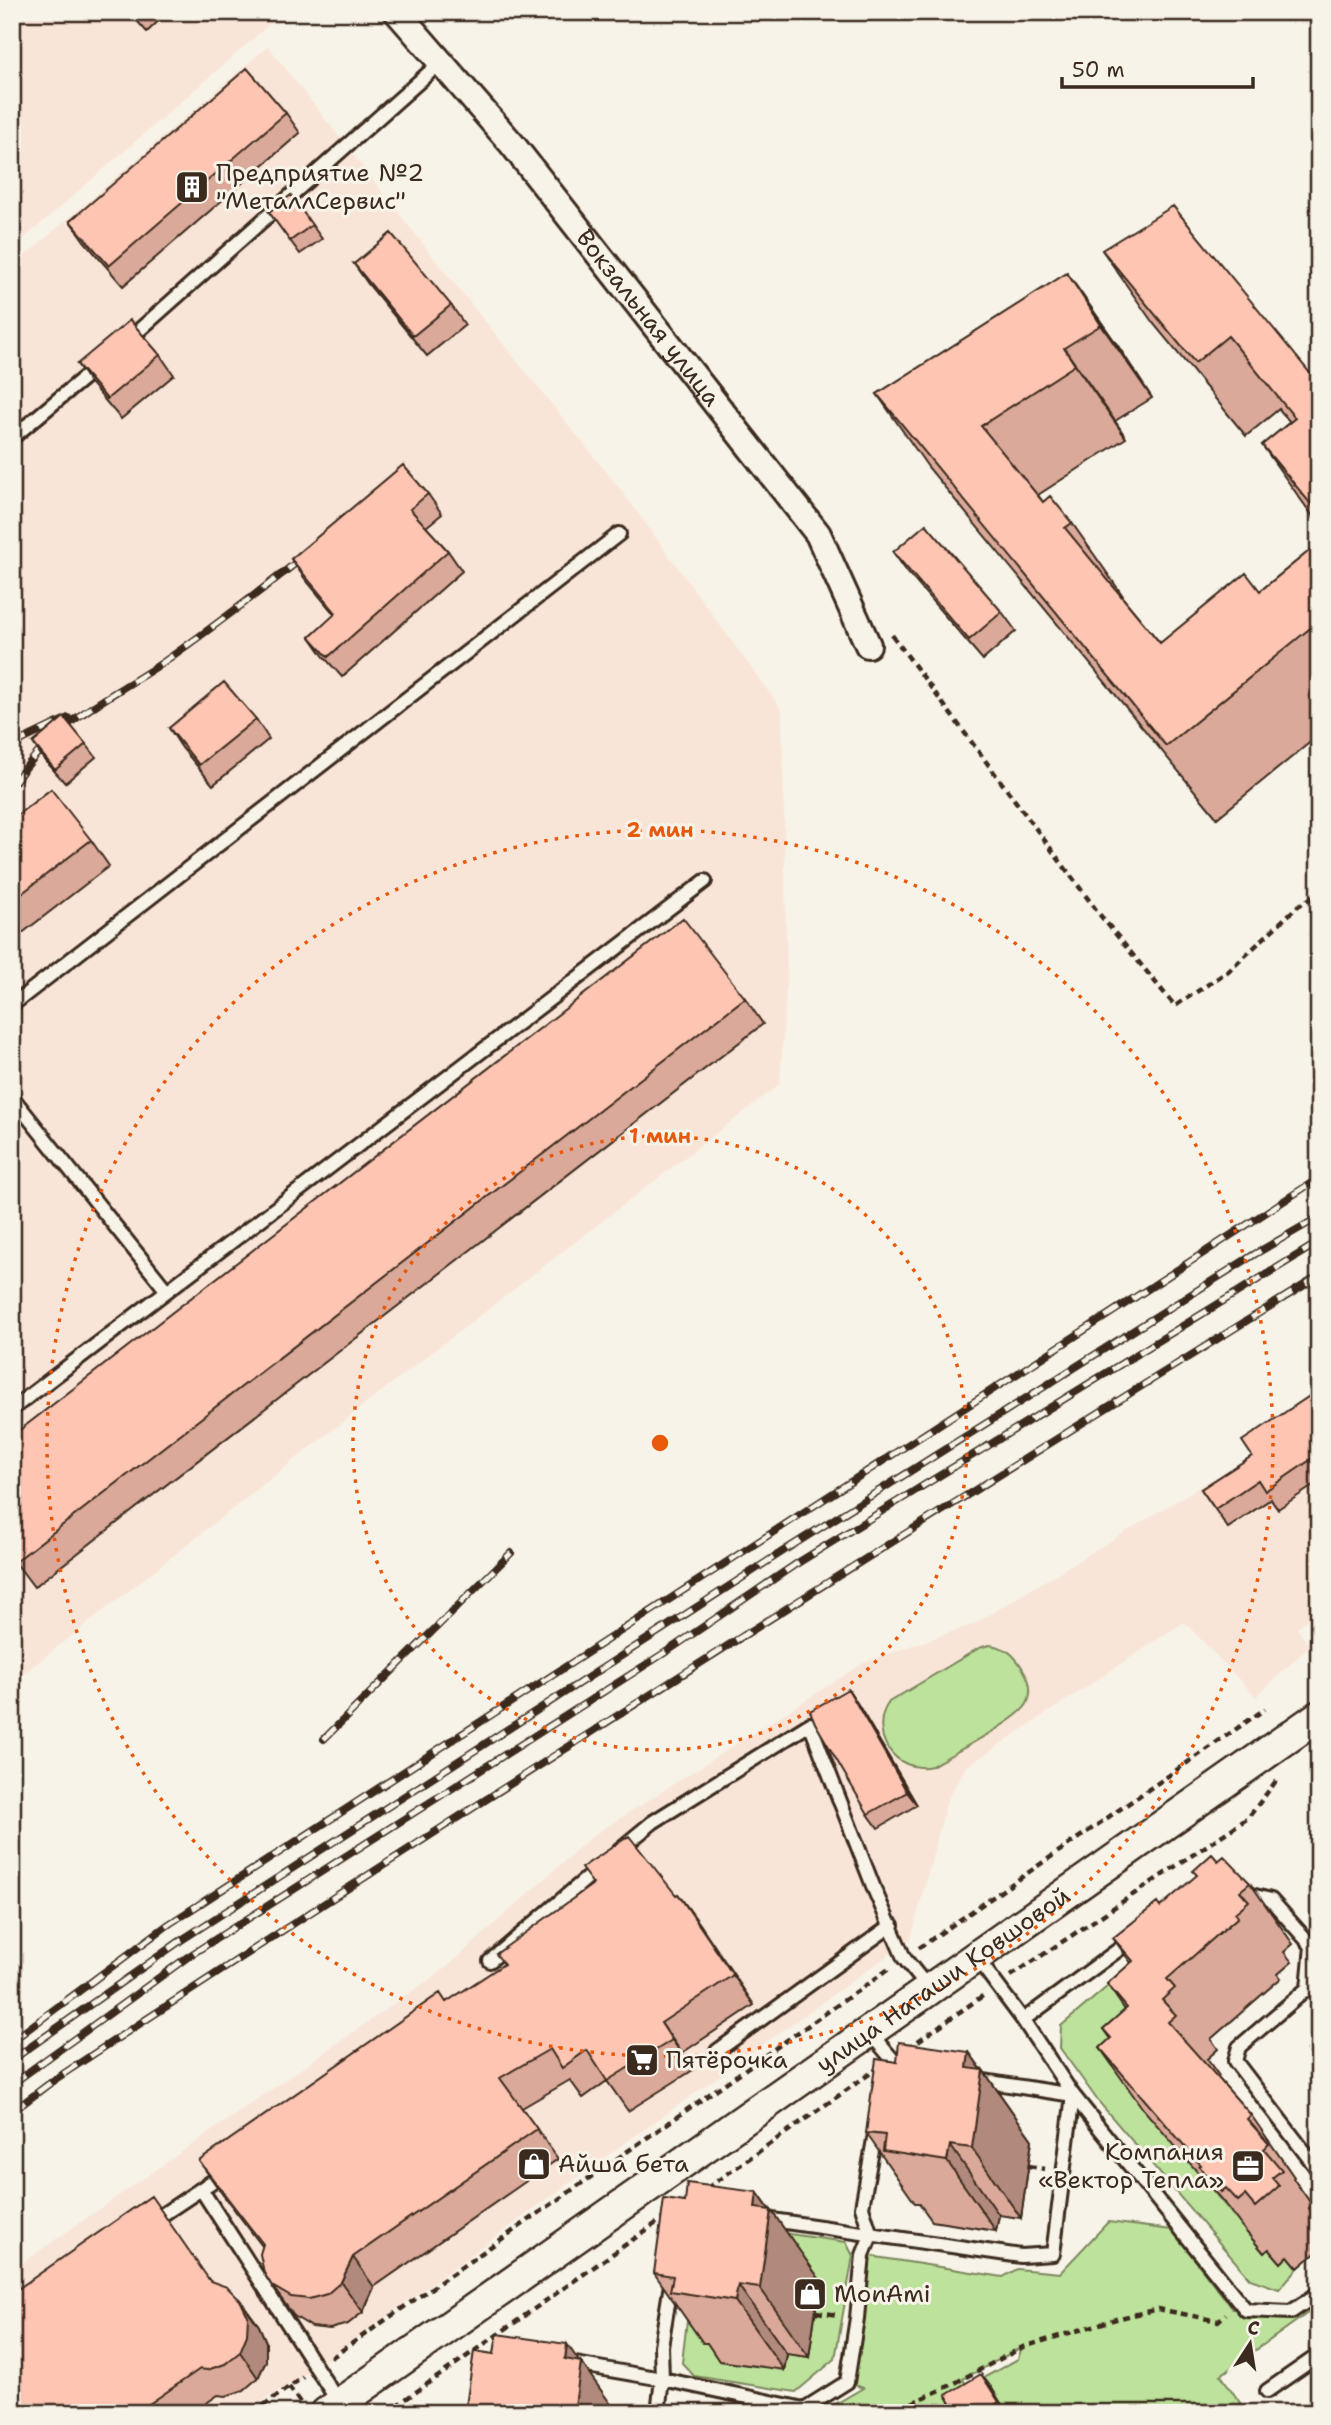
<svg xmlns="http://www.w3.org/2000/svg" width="1331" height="2425" viewBox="0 0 1331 2425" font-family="'Shantell Sans',sans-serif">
<rect width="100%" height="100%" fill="#f7f3e8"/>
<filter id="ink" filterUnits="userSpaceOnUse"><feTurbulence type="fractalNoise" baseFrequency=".0143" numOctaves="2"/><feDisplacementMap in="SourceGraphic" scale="14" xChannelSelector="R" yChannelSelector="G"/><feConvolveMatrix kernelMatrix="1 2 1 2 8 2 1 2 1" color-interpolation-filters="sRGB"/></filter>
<g filter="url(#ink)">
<path fill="#f9e5d8" d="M12 12H284L12 249Z
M268 46 434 258 624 494 782 710 787 974 780 1084 373 1398 12 1683V267Z
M1319 1414V1618L1310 1617 1297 1628 1309 1646 1256 1697 1184 1622 966 1767 947 1800 911 1939 586 2171 316 2368 243 2413H12V2270L447 1967 592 1836 865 1662 974 1624Z"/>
<path fill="#bde29c" stroke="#7c865d" stroke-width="2" fill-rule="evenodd" d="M989 1645C1006 1647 1014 1654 1023 1669 1030 1680 1033 1692 1027 1704 1018 1721 951 1754 932 1766 895 1775 867 1732 889 1702L979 1648Z
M1121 1975 1195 2169 1264 2253 1269 2249 1281 2263 1288 2256 1298 2268 1279 2289 1250 2279 1098 2101 1060 2048 1061 2026Z
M1108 2222 1172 2230 1233 2309 1291 2312 1319 2293V2305L1221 2375 1247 2413H1007L991 2387 958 2413H812L832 2406 863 2388 847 2382 863 2255 1003 2277 1017 2269 1060 2273ZM1022 2347 1018 2359 967 2387 963 2379Z
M719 2224 846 2242 853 2256 835 2359 796 2392 694 2376 682 2363 689 2303 722 2345 784 2370 787 2354 737 2253Z
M1319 2395V2413H1294Z"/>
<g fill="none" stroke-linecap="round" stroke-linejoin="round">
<g stroke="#3b2a1e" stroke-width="18">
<path id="service" d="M127 341 441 62
M12 438 97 367
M12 1005 619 534
M12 1097 167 1291
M12 1409 705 881
M619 1850 653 1822 810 1724 875 1891 904 1958 929 1989
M1247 1894 1271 1900 1312 1946 1308 1988 1239 2047 1235 2061 1319 2171
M976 1957 1023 2020 1073 2095 1246 2310 1291 2312 1319 2293
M490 1961 600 1867
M1023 2020 1133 1939
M870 2033 899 2067
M717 2051 892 1925
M201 2189 339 2403
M765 2219 1021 2256 1053 2254 1073 2095 977 2080
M150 2223 225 2173
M570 2363 662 2379 804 2409 847 2382 857 2318 863 2255 871 2235 862 2207 876 2128
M1267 2391 1319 2355
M658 2413 662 2379 661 2346 672 2278"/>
</g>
<g stroke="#3b2a1e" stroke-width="30">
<g id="minor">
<path id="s1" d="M397 12 512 144 818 534 868 645"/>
</g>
</g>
<g stroke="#3b2a1e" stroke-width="35">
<g id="tertiary">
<path id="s2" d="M326 2413 1319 1716"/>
</g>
</g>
<path stroke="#3b2a1e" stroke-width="4.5" stroke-dasharray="7 5" stroke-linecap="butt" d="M892 635 1100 915 1175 1006 1230 970 1298 906 1319 893
M919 1948 1265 1709
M1011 1976 1248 1818 1276 1781
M908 2048 984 1995
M1029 2166 1045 2169
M707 2188 878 2068
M816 2312 839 2315
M331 2358 889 1969
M289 2387 301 2404
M253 2413 303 2377
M386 2413 665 2217
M890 2413 949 2386 1023 2347 1116 2319 1158 2309 1218 2321 1226 2314"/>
<use href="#service" stroke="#f7f3e8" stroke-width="12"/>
<use href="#minor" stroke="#f7f3e8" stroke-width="24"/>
<use href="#tertiary" stroke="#f7f3e8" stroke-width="30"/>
<g stroke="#3b2a1e" stroke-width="8">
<path id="rail" d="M12 745 68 718
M12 785C27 765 43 745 62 729 94 703 131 684 165 661 215 626 263 589 311 551
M324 1739 511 1553
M12 2041 169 1924 1319 1178
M12 2060 180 1941 785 1550 1255 1254 1319 1217
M12 2084 189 1956 669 1650 796 1564 1319 1242
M12 2112 54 2080C471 1805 894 1539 1319 1276"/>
</g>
<use href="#rail" stroke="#f7f3e8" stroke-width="5" stroke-dasharray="16" stroke-linecap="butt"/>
</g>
<path fill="#daa99a" stroke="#3b2a1e" stroke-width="2" d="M129 12H168L147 32Z
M286 113 300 133 123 286 84 241 70 221Z
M269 212 312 225 322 239 300 254Z
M1102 250 1319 384V525L1262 445 1290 422 1279 409 1246 436 1153 323Z
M354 264 451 305 465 325 427 356 368 284Z
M1067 273 1118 346 1152 398 1115 421 1126 438 1038 495 1043 502 1072 523 1123 596 1122 597 1160 643 1260 591 1319 543V735L1217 818 928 467 877 394Z
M160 355 174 375 121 419 91 384 77 364Z
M428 494 442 514 426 527 448 551 462 571 342 677 324 657 310 637 335 615 305 579 291 559Z
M893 552 1002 612 1016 631 983 660 907 572Z
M256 719 269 739 213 785 182 748 169 728Z
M33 743 86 744 96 757 65 783 42 757Z
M12 819 91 840 109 866 12 941Z
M745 998 763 1024 34 1587 12 1558V1436Z
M1319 1407V1482L1278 1509 1271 1499 1228 1528 1201 1489 1252 1456Z
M848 1689 857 1703 917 1805 878 1828 868 1814Z
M1218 1861 1250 1883 1293 1944 1284 1952 1292 1962 1278 1974 1281 1978 1211 2039 1218 2049 1207 2059 1219 2076 1217 2077 1251 2115 1294 2177 1293 2178 1312 2205 1309 2208 1319 2222V2237L1316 2239 1319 2243V2250L1298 2268 1288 2256 1281 2263 1269 2249 1264 2253 1242 2227 1226 2205 1143 2109 1100 2048 1110 2039 1103 2029 1125 2010 1107 1984 1131 1963 1113 1938 1160 1907Z
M678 1894 754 2005 682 2053 693 2070 628 2111 607 2081 583 2098 570 2080 522 2108 558 2159 374 2287 363 2312 348 2324 330 2329 312 2327 294 2316 272 2286 262 2246 220 2191 199 2161 446 2002Z
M969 2052 982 2070H983L1032 2140 1021 2218 999 2215 996 2231 932 2221 919 2203H915L866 2133 897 2062Z
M757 2192 820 2280 809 2357 787 2354 784 2370 719 2361 707 2343H703L654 2273 685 2202Z
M210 2281 240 2300 259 2326 266 2342V2361L258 2378 244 2390 226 2396 218 2395 192 2413H12Z
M991 2387 1007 2413H957Z"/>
<path fill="#b28a7d" stroke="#3b2a1e" stroke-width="2" d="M1067 273 1118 346 1152 398 1101 325Z
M1064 348 1115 421 1126 438 1075 365Z
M848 1689 857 1703 917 1805 907 1792Z
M678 1894 700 1924 754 2005 733 1975Z
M661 2023 682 2053 693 2070 672 2040Z
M969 2052 983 2072V2070L1032 2140 1021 2218 972 2148 967 2068Z
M950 2145 999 2215 996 2231 947 2161Z
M757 2192 771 2212V2210L820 2280 809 2357 760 2288 755 2208Z
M353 2257 374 2287 363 2312 341 2282Z
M738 2285 787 2354 784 2370 735 2301Z
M240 2300 259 2326 266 2342V2361L258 2378 240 2352Z
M567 2344 581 2364V2362L617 2413H574L565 2359Z
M981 2374 991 2387 1006 2413 999 2402Z"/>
<path fill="#fec5b3" stroke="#3b2a1e" stroke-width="2" d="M132 12H145L138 18Z
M247 68 286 113 109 266 70 221Z
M291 195 312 225 290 241 269 212Z
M1173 206 1319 384V514L1262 445 1295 418 1228 336 1195 363 1102 250Z
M391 233 451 305 413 336 354 264Z
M1067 273 1101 325 1064 348 1075 365 981 426 1043 502 1050 496 1072 523 1065 528 1160 643 1246 573 1260 591 1319 543V621L1166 746 877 394Z
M130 320 160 355 107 399 77 364Z
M403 465 428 494 410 509 448 551 328 657 310 637 336 613 291 559Z
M926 524 1002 612 969 640 893 552Z
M224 682 256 719 199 765 169 728Z
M64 717 86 744 55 770 33 743Z
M51 789 91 840 12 901V819Z
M683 918 745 998 16 1561 12 1556V1436Z
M1311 1395 1319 1407V1454L1265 1491 1258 1480 1215 1509 1201 1489 1252 1456 1242 1441Z
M848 1689 907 1792 868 1814 815 1723 810 1711Z
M629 1836 676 1895 678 1894 733 1975 661 2023 672 2040 607 2081 587 2050 562 2068 550 2049 500 2078 537 2129 353 2257 341 2282 327 2294 309 2299 291 2297 272 2286 264 2273 260 2254 263 2244 199 2161 440 1993 446 2002 504 1964 496 1954 593 1884 581 1868Z
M1212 1854 1218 1861 1224 1856 1250 1883 1240 1891 1249 1901 1235 1913 1238 1917 1167 1979 1175 1988 1162 2000 1176 2015 1168 2022 1251 2115 1247 2119 1269 2144 1264 2149 1282 2170 1272 2178 1279 2186 1255 2207 1245 2195 1238 2201 1226 2188 1221 2192 1199 2166 1201 2165 1100 2048 1111 2038 1103 2029 1127 2008 1107 1984 1133 1961 1113 1938 1157 1903 1160 1907 1197 1875 1193 1871Z
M1319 2041V2063L1308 2050Z
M899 2042 969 2052 967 2068 983 2070 972 2148 950 2145 947 2161 883 2151 885 2135 866 2133 876 2059 897 2062Z
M687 2183 757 2192 755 2208 771 2210 760 2288 738 2285 735 2301 670 2291 673 2276 654 2273 664 2199 685 2202Z
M151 2196 210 2281 227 2287 240 2300 248 2316 247 2335 240 2352 225 2364 207 2370 200 2369 136 2413H12V2293Z
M497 2334 567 2344 565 2359 581 2362 574 2413H465L474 2351 494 2354Z
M981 2374 999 2402 981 2413H957L946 2395Z"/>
</g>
<g fill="none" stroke="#e8590c" stroke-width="3.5" stroke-dasharray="3.5 7">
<circle cx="660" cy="1443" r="307"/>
<circle cx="660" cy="1443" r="613"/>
</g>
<defs>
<g id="building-square" transform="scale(1.75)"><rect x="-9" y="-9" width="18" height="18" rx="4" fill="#3b2a1e" stroke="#f7f3e8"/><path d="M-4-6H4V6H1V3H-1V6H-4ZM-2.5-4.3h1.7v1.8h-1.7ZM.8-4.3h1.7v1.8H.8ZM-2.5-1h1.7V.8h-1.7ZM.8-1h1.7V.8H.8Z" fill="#fff"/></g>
<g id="supermarket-square" transform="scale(1.75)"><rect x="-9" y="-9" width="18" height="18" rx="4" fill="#3b2a1e" stroke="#f7f3e8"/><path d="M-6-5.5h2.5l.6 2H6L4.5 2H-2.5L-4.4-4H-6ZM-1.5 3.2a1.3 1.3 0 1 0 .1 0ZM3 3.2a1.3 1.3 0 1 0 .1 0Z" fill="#fff"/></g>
<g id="shop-square" transform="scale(1.75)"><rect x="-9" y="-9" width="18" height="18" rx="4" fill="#3b2a1e" stroke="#f7f3e8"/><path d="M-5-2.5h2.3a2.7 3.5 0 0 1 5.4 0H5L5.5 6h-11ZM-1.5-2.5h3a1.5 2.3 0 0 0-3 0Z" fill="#fff"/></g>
<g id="office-square" transform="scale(1.75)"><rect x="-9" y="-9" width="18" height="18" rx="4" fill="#3b2a1e" stroke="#f7f3e8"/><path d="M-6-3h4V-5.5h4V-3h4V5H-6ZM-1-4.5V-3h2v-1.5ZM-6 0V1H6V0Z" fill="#fff"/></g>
</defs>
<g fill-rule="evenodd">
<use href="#building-square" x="192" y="187"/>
<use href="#supermarket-square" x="642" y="2060"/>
<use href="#shop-square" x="534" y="2164"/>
<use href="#office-square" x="1248" y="2166"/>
<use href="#shop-square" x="810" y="2294"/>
</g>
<g text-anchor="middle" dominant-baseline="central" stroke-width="6" stroke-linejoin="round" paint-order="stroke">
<g font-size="24" fill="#3b2a1e" stroke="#f7f3e8" text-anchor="start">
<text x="216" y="173">Предприятие №2<tspan x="216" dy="28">"МеталлСервис"</tspan></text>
<text x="666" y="2060">Пятёрочка</text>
<text x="1224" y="2152" text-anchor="end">Компания<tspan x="1224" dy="28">«Вектор Тепла»</tspan></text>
<text x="558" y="2164">Айша бета</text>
<text x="834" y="2294">MonAmi</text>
</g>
<g font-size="24" fill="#3b2a1e" stroke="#f7f3e8">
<text stroke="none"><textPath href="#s1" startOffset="396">Вокзальная улица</textPath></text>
<text stroke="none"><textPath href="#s2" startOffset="754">улица Наташи Ковшовой</textPath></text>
</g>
</g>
<circle cx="660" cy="1443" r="10" fill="#e8590c" stroke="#f7f3e8" stroke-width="3.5"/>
<g font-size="21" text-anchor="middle" font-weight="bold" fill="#e8590c" stroke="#f7f3e8" stroke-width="6" stroke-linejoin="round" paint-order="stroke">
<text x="660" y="837">2 мин</text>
<text x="660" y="1143">1 мин</text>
</g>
<rect width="1331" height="2425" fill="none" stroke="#f7f3e8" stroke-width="42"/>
<rect x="21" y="21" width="1289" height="2383" fill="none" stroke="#3b2a1e" stroke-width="2.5" filter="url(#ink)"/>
<g transform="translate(1250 2344) rotate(12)" stroke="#f7f3e8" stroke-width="5" paint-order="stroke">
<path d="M0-5L12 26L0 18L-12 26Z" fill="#3b2a1e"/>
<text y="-10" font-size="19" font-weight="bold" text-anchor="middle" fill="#3b2a1e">С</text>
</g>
<path d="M1062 77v10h191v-10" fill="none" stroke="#3b2a1e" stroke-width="3.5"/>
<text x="1072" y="77" font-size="21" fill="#3b2a1e" stroke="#f7f3e8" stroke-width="5" paint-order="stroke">50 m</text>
</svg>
